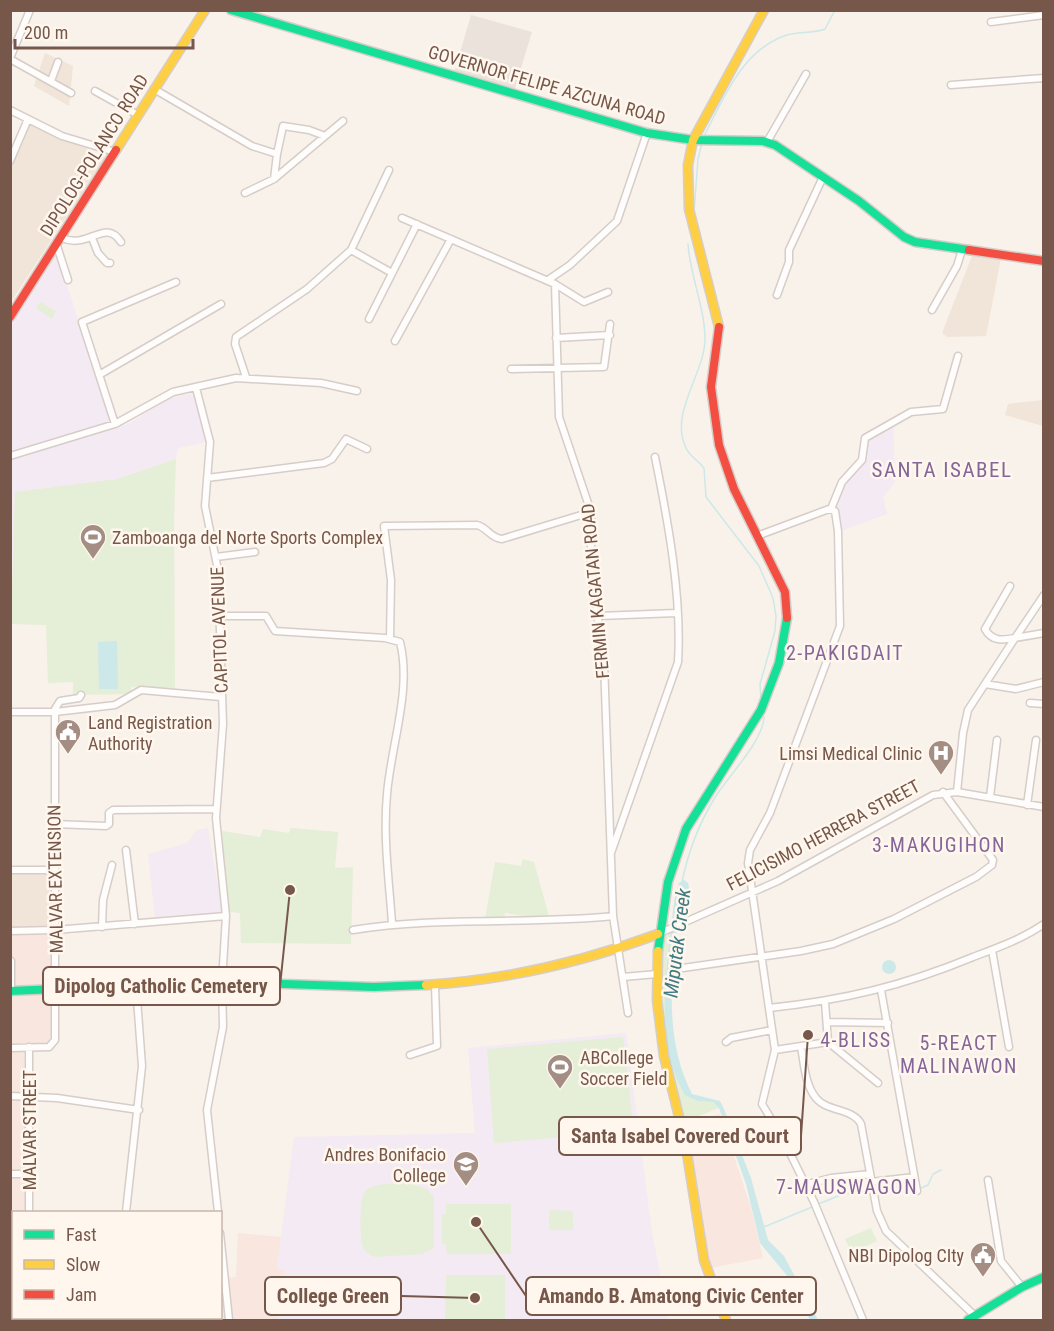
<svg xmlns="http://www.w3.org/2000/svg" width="1054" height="1331" viewBox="0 0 1054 1331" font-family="'Roboto Condensed',sans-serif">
<rect width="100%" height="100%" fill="#f8f2eb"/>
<path fill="#f1e4d8" d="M45 53 73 66 69 106 34 86Z
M29 121 105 157 11 302V163Z
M972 256 1001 258 986 336 947 337 942 333Z
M1043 400V426L1005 415 1008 404Z
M49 871V927H11L10 872Z"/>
<path fill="#f8e6df" d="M51 932V1037L45 1045H24L26 1212H14V1318H25V1320H10V934Z
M720 1114 751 1208 763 1258 710 1268 688 1124Z
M238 1233 281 1237 277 1268 285 1270 278 1320H120V1318H220L221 1278 236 1277Z"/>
<path fill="#ebe2dc" d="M471 15 532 32 514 91 454 73Z"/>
<path fill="#f3eaf3" d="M57 253 110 421 11 451 10 325Z
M189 394 194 395 207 442 178 448 176 459 117 479 15 492 11 600V459L128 424 171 398Z
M893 422 895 482 883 497 887 514 841 531 834 505 843 483 863 461 866 439Z
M208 828 222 912 155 917 148 854 187 843 197 830Z
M626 1033 652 1232 669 1320H278L285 1270 277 1268 294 1137 475 1133 468 1048Z"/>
<path fill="#e5eed6" d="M40 302 56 311 52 319 36 308Z
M176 459 174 519 175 690 131 687V694L73 695V682L48 683 46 625 11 624 15 492 117 479Z
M291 828 338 832 335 868 353 867 351 944 241 943 240 913 229 912 222 831 260 837 263 829 289 833Z
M523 859 534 862 550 920 505 913 504 919H485L495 862 521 866Z
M671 932 665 1005 669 1049 680 1087 698 1101 713 1102 719 1108 686 1121 664 1037 661 942Z
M623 1037 634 1131 494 1143 487 1049Z
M412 1183 429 1191 434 1197V1248L422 1254 375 1257C370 1255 366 1253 364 1249 359 1241 359 1196 366 1190 376 1182 399 1184 412 1183Z
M446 1204H511V1254H447L446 1244H442V1214H446Z
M549 1210 573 1211V1230H549Z
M871 1228 877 1241 852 1253 845 1239Z
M446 1275H505V1320H445Z"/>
<path fill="#cde8e8" d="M117 641 118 689H99L98 642Z
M684 880 688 883C693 899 679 916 677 931 670 986 666 1043 692 1094L720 1101 724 1109 751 1178 768 1240 784 1256 818 1320H810L789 1278 760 1243 746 1184 719 1108 713 1102 698 1101 685 1095C656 1046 665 983 671 930 673 914 673 898 679 883Z
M882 967a7 7 0 1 1 14 0a7 7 0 1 1-14 0Z"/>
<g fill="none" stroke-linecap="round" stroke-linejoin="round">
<path stroke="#cde8e8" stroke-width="1.5" d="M704 136C724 98 741 52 784 36 797 31 812 34 825 29L835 10
M694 212 698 159 702 143
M688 244C690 276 705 307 705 340 704 375 669 413 686 448 690 457 698 460 704 468L706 497 759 566 773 598 776 616 775 631 760 684 761 700
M682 882C688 853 699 824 714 799 727 777 763 742 764 717
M921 1188 928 1185 933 1174 941 1170
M877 1193 912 1191
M816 1205 843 1194 872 1191
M764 1227 812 1207"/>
<g stroke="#d6cdc8" stroke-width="9">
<path id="street" d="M991 22 1044 15
M10 58 30 10
M10 59 71 93
M51 81 58 62
M951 85 1044 78
M154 89 252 146 277 154 274 179
M95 91 138 115
M10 110 62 136 115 152
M767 142 806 74
M277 154 283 126 309 130 325 136
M10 161 28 119
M245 193 274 179 343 121
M402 218 555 284 559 417 591 512V570L604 662 613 916 628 1013
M62 238C89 250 105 217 121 242
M92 238 98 253 107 263H110
M57 246 68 280
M351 250 392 273
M548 280 570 265 617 221 647 133
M555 284 584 302 608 292
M777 295 789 262V250L823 177
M932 310 957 266 962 250
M369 319 417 224
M556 338 610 335
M395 341 451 239
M511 369 604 367 610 324
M99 375 221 304
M246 377 235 344 236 337 307 289 351 250 389 170
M196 388 210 442 205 506 218 570 223 724 216 818 226 916 222 982 223 1027 207 1110 218 1212
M115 424 82 322 176 282
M10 456 115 424 173 392 236 378 321 383 357 391
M207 478 324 463 332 459 346 439 367 449
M831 509 842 482 862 460 865 438 911 412 943 409 958 356
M757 536 829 509 835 511 838 531 840 626 770 813 750 850 748 863 775 1050 762 1104 782 1137 814 1202 863 1320
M216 557 255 552
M1010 586 985 629C992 642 1003 640 1015 638L1044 595
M220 616H266L275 631 385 638 400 642C412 690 391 745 387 794 383 837 389 880 392 923
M599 616 676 613
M390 639 391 580 384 526 477 525C488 528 490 538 502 539L591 512
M985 684 1016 689 1044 682
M1030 703 1044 704
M10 712H55L115 705 141 690 221 697
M957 792 963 733 968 710 1015 638 1044 633
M990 797 997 740
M1027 805 1036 740
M54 824 106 826 109 824V813L113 810 216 809
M126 850 135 924
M611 853 678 662C682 597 668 521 655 457
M10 870H54
M102 927 103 900 112 865
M353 930C439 916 526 925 613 916
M10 931 55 930 226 916
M658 934 778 881 933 795 957 792 1044 807
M992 950 1009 1047
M11 961V991
M683 968 801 951 833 944 894 919 976 877 992 865 993 860 943 792
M623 977 657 974
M881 990 917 1191
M769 1008C844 1000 903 986 973 957 997 948 1022 939 1044 924
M828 1022 888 1023
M726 1042 731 1038 772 1030
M828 1042 878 1083
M801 1047C804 1063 805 1085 816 1098 827 1112 853 1108 861 1124L877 1211 886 1231 975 1316
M10 1048 49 1047 55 1040V709L60 701 79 698 81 695
M775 1050 828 1042 825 1002
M410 1055 437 1046 435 985
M10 1096 57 1098 139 1110
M10 1174H29
M988 1180 1001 1261 1022 1287
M871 1182 914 1177
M804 1185 831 1178 870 1174
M29 1212V1047
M126 1212 142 1066 136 985
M220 1233 229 1320
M10 1253H14
M29 1320V1318
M117 1320 118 1318"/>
</g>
<g stroke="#d7cdc8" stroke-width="11">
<path id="fast" d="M231 10 647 133 693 140 763 141 775 145 859 201 904 237 915 242 969 250
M658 951 668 882 686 829 761 710 779 663 787 618
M10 991 221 982 374 987 426 985
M968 1320 1022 1287 1044 1277"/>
</g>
<g stroke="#d7cdc8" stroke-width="11">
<path id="slow" d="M116 150 205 10
M719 327 689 209 688 165 693 140 764 10
M658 951 657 1000 664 1056 685 1141 704 1260 726 1320
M426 985C506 980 583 962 658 934"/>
</g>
<g stroke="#d7cdc8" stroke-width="11">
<path id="jam" d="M969 250 1044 261
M10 317 116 150
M719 327 711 387 719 445 734 489 785 592 787 618"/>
</g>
<use href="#street" stroke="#fefdfc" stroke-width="6"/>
<use href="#fast" stroke="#16e098" stroke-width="8"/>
<use href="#slow" stroke="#ffcf43" stroke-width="8"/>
<use href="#jam" stroke="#f24e42" stroke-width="8"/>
</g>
<defs>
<g id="stadium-pin" transform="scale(1.35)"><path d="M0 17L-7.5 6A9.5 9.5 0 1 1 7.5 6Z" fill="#a48d82" stroke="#fff7ed"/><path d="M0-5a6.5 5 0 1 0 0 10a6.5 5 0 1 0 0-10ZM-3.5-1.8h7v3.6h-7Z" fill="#fff"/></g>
<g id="civic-pin" transform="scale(1.35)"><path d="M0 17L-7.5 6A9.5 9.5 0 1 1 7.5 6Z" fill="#a48d82" stroke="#fff7ed"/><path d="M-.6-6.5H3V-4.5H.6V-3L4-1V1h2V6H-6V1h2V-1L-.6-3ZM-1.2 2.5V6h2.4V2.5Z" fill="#fff"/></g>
<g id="hospital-pin" transform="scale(1.35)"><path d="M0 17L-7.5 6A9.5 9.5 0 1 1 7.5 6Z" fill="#a48d82" stroke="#fff7ed"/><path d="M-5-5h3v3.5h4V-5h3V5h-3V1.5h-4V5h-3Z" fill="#fff"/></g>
<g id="university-pin" transform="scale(1.35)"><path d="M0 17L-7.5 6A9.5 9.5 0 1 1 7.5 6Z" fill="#a48d82" stroke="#fff7ed"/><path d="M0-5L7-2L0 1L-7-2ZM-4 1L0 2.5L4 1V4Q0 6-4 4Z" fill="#fff"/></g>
</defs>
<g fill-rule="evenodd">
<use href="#stadium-pin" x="93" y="537"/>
<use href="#civic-pin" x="68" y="732"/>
<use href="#hospital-pin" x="941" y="753"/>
<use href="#stadium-pin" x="560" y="1067"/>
<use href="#university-pin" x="466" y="1164"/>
<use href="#civic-pin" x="983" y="1255"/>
</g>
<g text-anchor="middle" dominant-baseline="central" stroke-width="5" stroke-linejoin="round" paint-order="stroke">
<g font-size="18" fill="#76574a" stroke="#fff7ed">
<text transform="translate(547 85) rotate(16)">GOVERNOR FELIPE AZCUNA ROAD</text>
<text transform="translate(94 155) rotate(-58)">DIPOLOG-POLANCO ROAD</text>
<text transform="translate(595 591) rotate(-95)">FERMIN KAGATAN ROAD</text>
<text transform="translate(219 630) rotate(-92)">CAPITOL AVENUE</text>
<text transform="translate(823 835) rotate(-28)">FELICISIMO HERRERA STREET</text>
<text transform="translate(55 879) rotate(-91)">MALVAR EXTENSION</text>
<text transform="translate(29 1130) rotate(-90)">MALVAR STREET</text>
</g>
<g font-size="18" fill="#76574a" stroke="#fff7ed" text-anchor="start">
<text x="112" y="537">Zamboanga del Norte Sports Complex</text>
<text x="88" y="722">Land Registration<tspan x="88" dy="21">Authority</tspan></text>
<text x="922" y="753" text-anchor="end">Limsi Medical Clinic</text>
<text x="580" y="1057">ABCollege<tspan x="580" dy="21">Soccer Field</tspan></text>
<text x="446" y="1154" text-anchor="end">Andres Bonifacio<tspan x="446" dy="21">College</tspan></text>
<text x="964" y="1255" text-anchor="end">NBI Dipolog CIty</text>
</g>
<g font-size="20" letter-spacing="1.5" fill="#85669a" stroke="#fff7ed">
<text x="845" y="653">2-PAKIGDAIT</text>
<text x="939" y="845">3-MAKUGIHON</text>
<text x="856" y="1040">4-BLISS</text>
<text x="959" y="1043">5-REACT<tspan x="959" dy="23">MALINAWON</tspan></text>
<text x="847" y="1187">7-MAUSWAGON</text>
</g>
<g font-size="20" font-style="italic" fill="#407b83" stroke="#fff7ed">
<text transform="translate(677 943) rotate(-83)">Miputak Creek</text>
</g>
<g font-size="21" letter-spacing="1.5" fill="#85669a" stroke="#fff7ed">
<text x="942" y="470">SANTA ISABEL</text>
</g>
</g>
<path fill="none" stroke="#76574a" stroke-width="2" d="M290 890L280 986M808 1035L801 1136M476 1222L526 1296M475 1298L401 1296"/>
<g fill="#76574a" stroke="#fff7ed" stroke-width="2">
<circle cx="290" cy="890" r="6"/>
<circle cx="808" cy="1035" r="6"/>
<circle cx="476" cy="1222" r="6"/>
<circle cx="475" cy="1298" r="6"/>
</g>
<g fill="#fff7ed" stroke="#76574a" stroke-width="2">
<rect x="43" y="967" width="237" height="38" rx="6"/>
<rect x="559" y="1117" width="242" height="38" rx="6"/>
<rect x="526" y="1277" width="290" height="38" rx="6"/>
<rect x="265" y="1277" width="136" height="38" rx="6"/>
</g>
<g font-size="20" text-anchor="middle" font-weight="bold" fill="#76574a">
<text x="161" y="993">Dipolog Catholic Cemetery</text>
<text x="680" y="1143">Santa Isabel Covered Court</text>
<text x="671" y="1303">Amando B. Amatong Civic Center</text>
<text x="333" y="1303">College Green</text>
</g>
<rect width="1054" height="1331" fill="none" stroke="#76574a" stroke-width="24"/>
<rect x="12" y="1211" width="210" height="108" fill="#fff7ed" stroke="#c8b7ac" stroke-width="1.5"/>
<rect x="24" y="1230" width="30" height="9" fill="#16e098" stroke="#c8b7ac" stroke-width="1.5"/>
<text x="66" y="1241" font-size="18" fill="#76574a">Fast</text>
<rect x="24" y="1260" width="30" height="9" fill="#ffcf43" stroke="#c8b7ac" stroke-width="1.5"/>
<text x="66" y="1271" font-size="18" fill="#76574a">Slow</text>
<rect x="24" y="1290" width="30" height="9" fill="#f24e42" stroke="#c8b7ac" stroke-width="1.5"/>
<text x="66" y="1301" font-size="18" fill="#76574a">Jam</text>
<path d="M15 39v9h178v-9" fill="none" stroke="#76574a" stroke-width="3"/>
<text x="24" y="39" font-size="18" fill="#76574a" stroke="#fff7ed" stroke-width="4.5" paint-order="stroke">200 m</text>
</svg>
